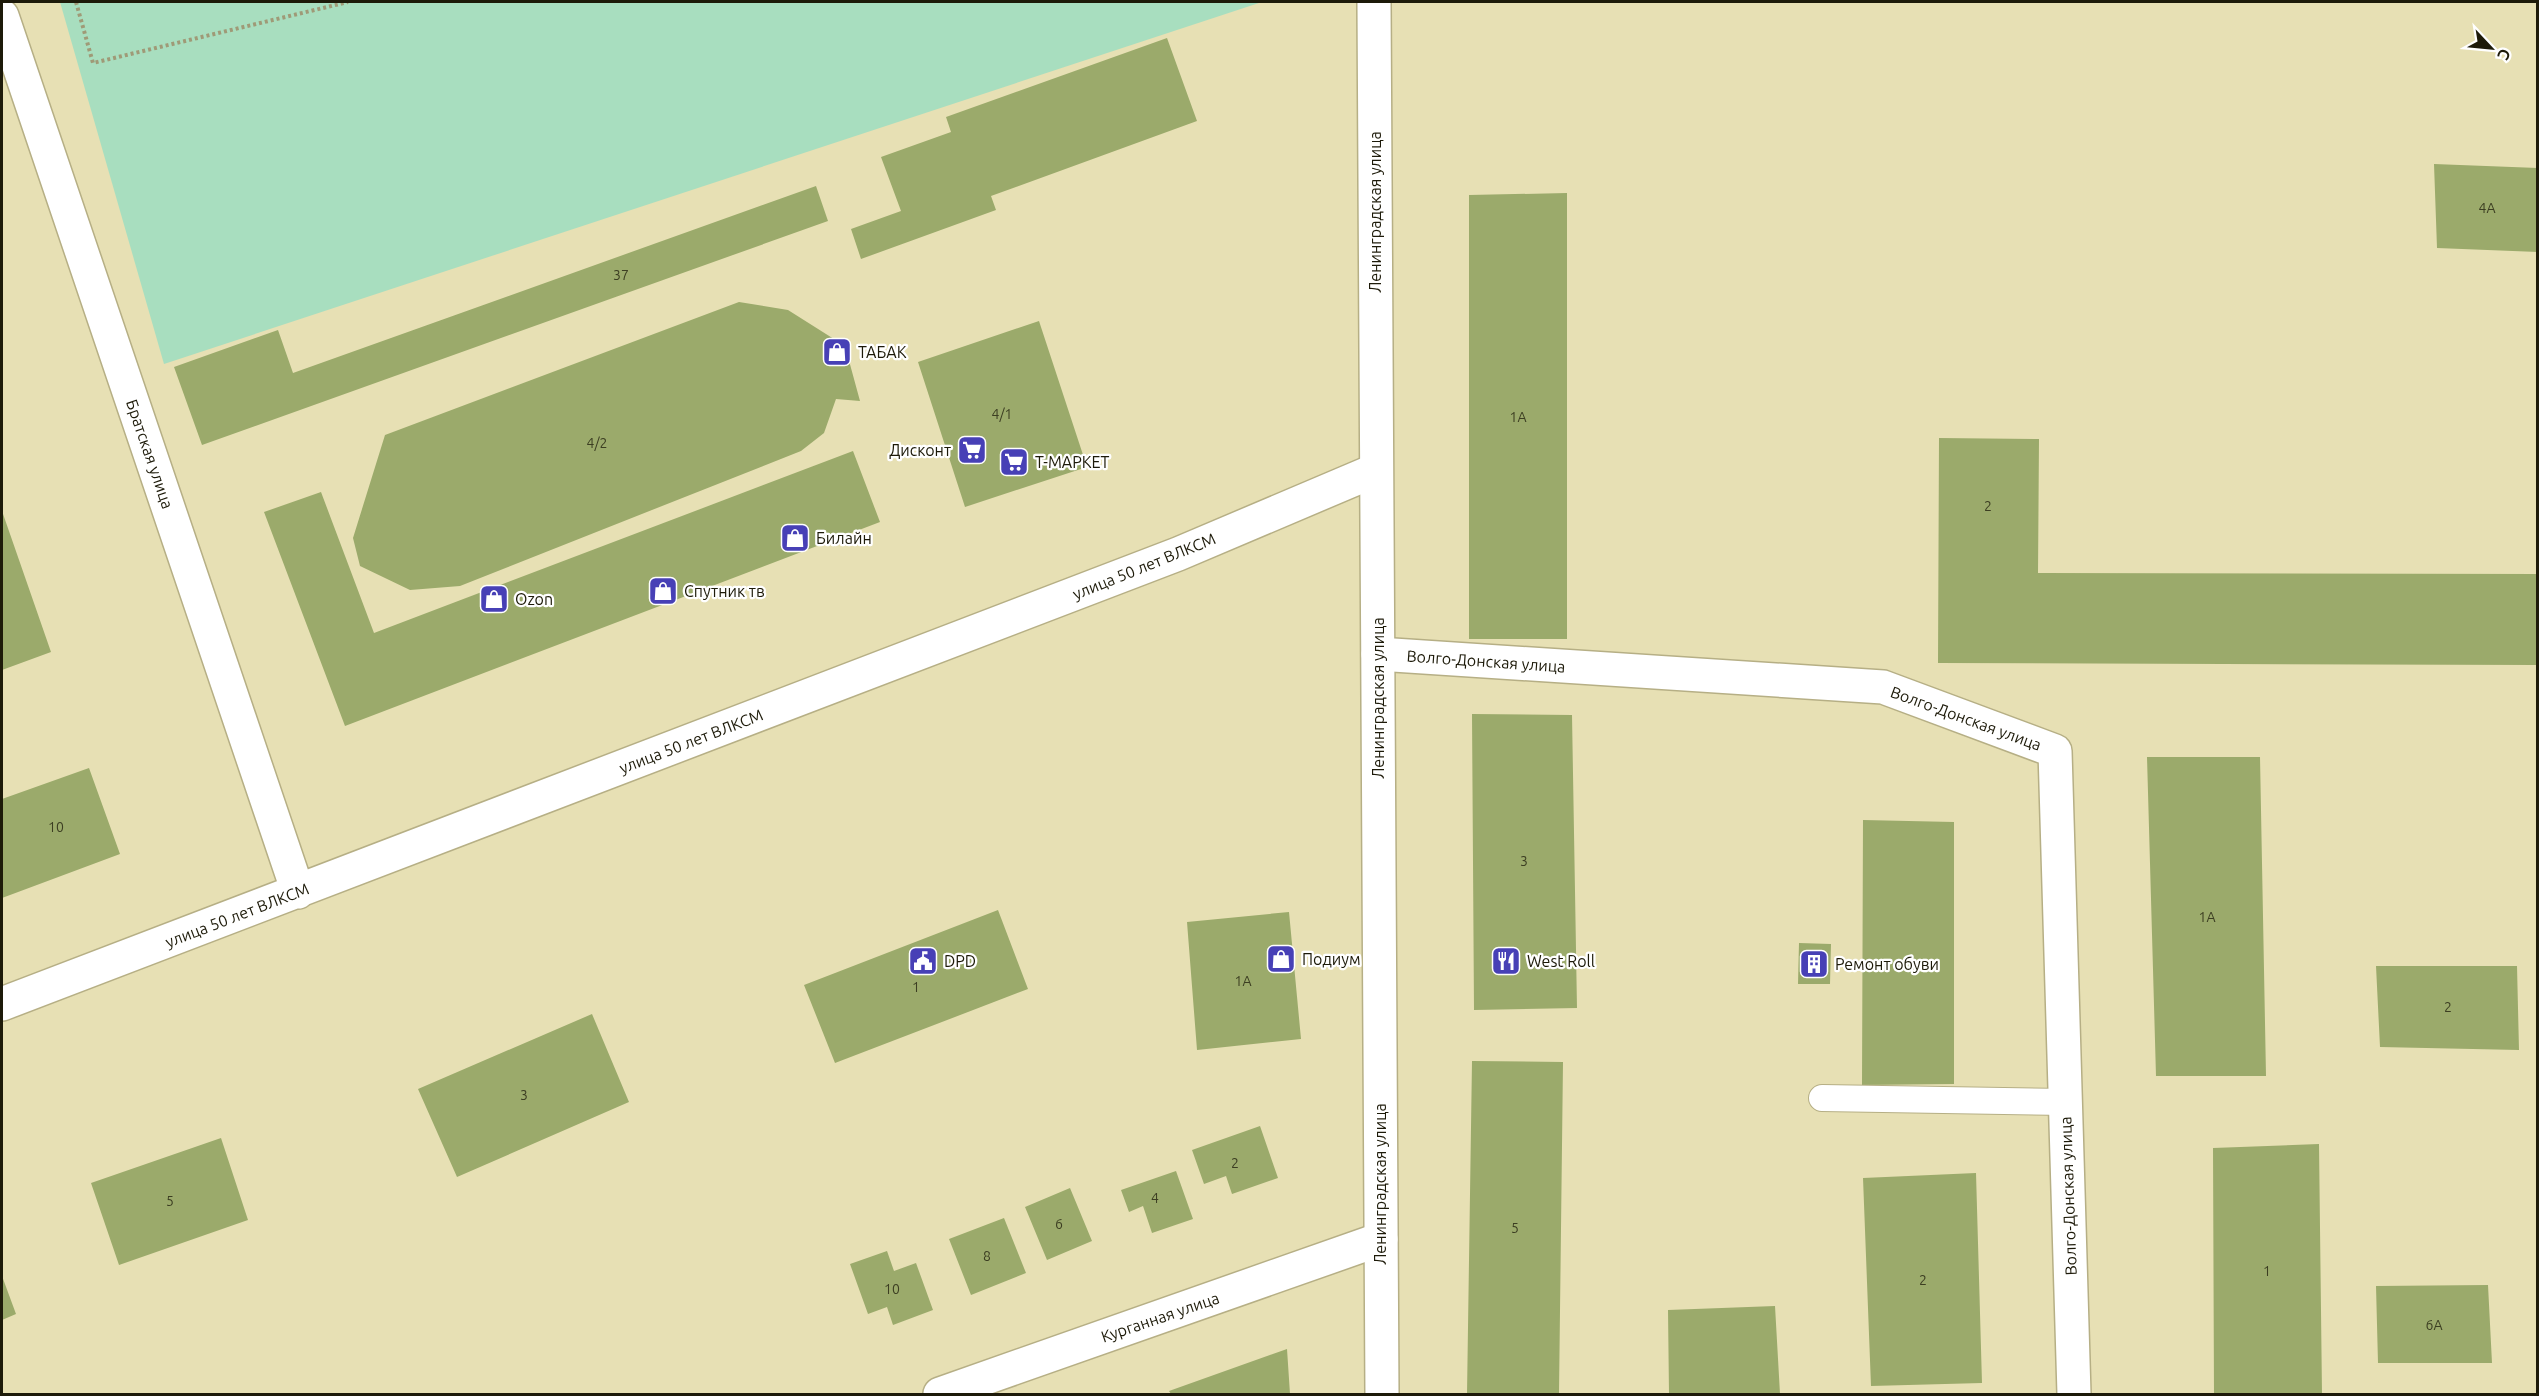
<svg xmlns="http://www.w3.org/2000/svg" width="2539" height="1396" viewBox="0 0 2539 1396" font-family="Ubuntu,sans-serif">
<rect width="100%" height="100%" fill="#e7e0b4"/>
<path fill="#a8debf" d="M60 2H1262L164 364Z"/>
<path fill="#9baa6b" d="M1167 38 1197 121 991 196 996 210 861 259 851 229 901 211 881 157 951 132 946 117Z
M2434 164 2538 168V252L2437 248Z
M816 186 828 221 202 445 174 367 278 330 293 373Z
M1567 193V639H1469V195Z
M739 302 788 310 845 346 860 401 836 399 824 433 801 451 460 586 410 590 360 566 353 538 385 435Z
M1039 321 1087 467 965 507 918 362Z
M1939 438 2039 439 2038 573 2538 574V665L1938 663Z
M853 451 880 522 345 726 264 512 321 492 374 633Z
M2 511 51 652 2 670Z
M1472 714 1572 715 1577 1008 1474 1010Z
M2147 757H2260L2266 1076H2156Z
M89 768 120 854 2 898V799Z
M1863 820 1954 822V1084L1862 1085Z
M998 910 1028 989 835 1063 804 985Z
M1289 912 1301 1039 1197 1050 1187 922Z
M1799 943 1831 944 1830 984H1798Z
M2376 966H2517L2519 1050 2380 1047Z
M592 1014 629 1102 457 1177 418 1089Z
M1472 1061 1563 1062 1559 1394H1467Z
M1260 1126 1278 1178 1232 1194 1226 1176 1204 1184 1192 1150Z
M221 1138 248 1220 119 1265 91 1183Z
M2319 1144 2322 1394H2214L2213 1148Z
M1176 1171 1193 1219 1152 1233 1143 1206 1129 1212 1121 1190Z
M1976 1173 1982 1383 1871 1386 1863 1178Z
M1070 1188 1092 1241 1047 1260 1025 1207Z
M1004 1218 1026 1273 971 1295 949 1239Z
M887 1251 894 1271 916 1263 933 1310 893 1325 887 1307 868 1314 850 1264Z
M2 1276 16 1314 2 1320Z
M2488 1285 2492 1363H2378L2376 1286Z
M1775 1306 1780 1394H1669L1668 1310Z
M1287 1349 1290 1394H1171L1169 1391Z"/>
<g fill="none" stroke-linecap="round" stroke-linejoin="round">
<g stroke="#b6af85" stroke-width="28">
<path id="lane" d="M1822 1098 2066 1102"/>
</g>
<g stroke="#b6af85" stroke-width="36">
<path id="street" d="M2 16 298 892
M1378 654 1883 687 2055 751 2074 1394
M2 1004 1178 554 1376 470
M940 1394 1381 1239"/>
</g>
<g stroke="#b6af85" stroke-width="36">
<path id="secondary" d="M1374 2 1382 1394"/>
</g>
<path stroke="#9f9a77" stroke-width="4" stroke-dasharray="3 3" stroke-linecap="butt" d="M76 2 93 63 348 2"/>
<use href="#lane" stroke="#fff" stroke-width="26"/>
<use href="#street" stroke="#fff" stroke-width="33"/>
<use href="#secondary" stroke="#fff" stroke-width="33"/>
</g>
<defs>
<g id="shop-square" transform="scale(1.5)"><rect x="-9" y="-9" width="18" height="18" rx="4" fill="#4740b6" stroke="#fff"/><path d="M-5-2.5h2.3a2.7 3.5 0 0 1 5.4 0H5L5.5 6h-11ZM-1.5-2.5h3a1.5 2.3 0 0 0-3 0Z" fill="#fff"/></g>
<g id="supermarket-square" transform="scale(1.5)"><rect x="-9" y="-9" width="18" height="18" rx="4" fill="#4740b6" stroke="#fff"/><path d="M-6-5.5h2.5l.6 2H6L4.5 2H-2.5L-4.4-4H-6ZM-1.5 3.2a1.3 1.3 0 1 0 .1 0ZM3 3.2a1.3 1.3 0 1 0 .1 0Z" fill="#fff"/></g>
<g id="civic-square" transform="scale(1.5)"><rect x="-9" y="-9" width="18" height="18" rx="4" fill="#4740b6" stroke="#fff"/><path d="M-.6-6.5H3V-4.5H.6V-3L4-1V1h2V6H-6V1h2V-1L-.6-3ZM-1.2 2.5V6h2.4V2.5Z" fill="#fff"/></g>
<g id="restaurant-square" transform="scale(1.5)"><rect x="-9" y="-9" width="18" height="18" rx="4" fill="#4740b6" stroke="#fff"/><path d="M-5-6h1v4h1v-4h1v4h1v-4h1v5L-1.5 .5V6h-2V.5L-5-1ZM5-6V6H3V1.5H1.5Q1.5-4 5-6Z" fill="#fff"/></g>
<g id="building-square" transform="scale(1.5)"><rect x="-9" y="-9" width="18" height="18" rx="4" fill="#4740b6" stroke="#fff"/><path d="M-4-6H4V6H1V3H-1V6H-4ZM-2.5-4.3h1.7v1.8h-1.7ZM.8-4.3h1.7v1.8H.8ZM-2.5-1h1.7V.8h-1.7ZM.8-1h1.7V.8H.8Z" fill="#fff"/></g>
</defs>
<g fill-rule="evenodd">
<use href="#shop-square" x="837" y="352"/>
<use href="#supermarket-square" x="972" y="450"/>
<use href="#supermarket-square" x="1014" y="462"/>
<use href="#shop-square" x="795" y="538"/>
<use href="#shop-square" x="663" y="591"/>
<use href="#shop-square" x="494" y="599"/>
<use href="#shop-square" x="1281" y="959"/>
<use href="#civic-square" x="923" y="961"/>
<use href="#restaurant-square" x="1506" y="961"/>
<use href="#building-square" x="1814" y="964"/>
</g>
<g text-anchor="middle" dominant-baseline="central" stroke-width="4.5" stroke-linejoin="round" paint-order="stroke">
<g font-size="14" fill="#3c3e22">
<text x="2487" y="208">4А</text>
<text x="621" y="275">37</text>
<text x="1002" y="414">4/1</text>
<text x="1518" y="417">1А</text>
<text x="597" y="443">4/2</text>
<text x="1988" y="506">2</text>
<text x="56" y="827">10</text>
<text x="1524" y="861">3</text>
<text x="2207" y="917">1А</text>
<text x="1243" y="981">1А</text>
<text x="916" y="987">1</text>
<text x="2448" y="1007">2</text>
<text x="524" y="1095">3</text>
<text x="1235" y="1163">2</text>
<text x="1155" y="1198">4</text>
<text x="170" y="1201">5</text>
<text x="1059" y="1224">6</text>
<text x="1515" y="1228">5</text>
<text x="987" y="1256">8</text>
<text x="2267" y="1271">1</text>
<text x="1923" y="1280">2</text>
<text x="892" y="1289">10</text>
<text x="2434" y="1325">6А</text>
</g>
<g font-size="16" fill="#1d1a09" stroke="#fff">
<text transform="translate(1375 212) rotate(-90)">Ленинградская улица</text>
<text transform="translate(150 454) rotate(71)">Братская улица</text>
<text transform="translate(1144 566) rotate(-22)">улица 50 лет ВЛКСМ</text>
<text transform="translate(1486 661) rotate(4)">Волго-Донская улица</text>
<text transform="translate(1378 698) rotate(-90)">Ленинградская улица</text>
<text transform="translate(1966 718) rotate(20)">Волго-Донская улица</text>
<text transform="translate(691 741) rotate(-21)">улица 50 лет ВЛКСМ</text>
<text transform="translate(237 915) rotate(-21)">улица 50 лет ВЛКСМ</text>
<text transform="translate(1380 1184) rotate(-90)">Ленинградская улица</text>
<text transform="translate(2068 1196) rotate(-92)">Волго-Донская улица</text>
<text transform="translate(1160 1317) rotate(-19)">Курганная улица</text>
</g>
<g font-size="16" fill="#1d1a09" stroke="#fff" text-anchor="start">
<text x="858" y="352">ТАБАК</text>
<text x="951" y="450" text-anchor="end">Дисконт</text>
<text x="1035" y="462">Т-МАРКЕТ</text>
<text x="816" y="538">Билайн</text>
<text x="684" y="591">Спутник тв</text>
<text x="515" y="599">Ozon</text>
<text x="1302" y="959">Подиум</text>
<text x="944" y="961">DPD</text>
<text x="1527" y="961">West Roll</text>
<text x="1835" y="964">Ремонт обуви</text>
</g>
</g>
<rect width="2539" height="1396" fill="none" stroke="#1d1a09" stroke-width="6"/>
<g transform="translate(2491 48) rotate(116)" stroke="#ffffff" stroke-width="4.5" paint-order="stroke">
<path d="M0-4.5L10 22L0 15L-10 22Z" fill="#1d1a09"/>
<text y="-9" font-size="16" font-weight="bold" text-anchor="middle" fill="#1d1a09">С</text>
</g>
</svg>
